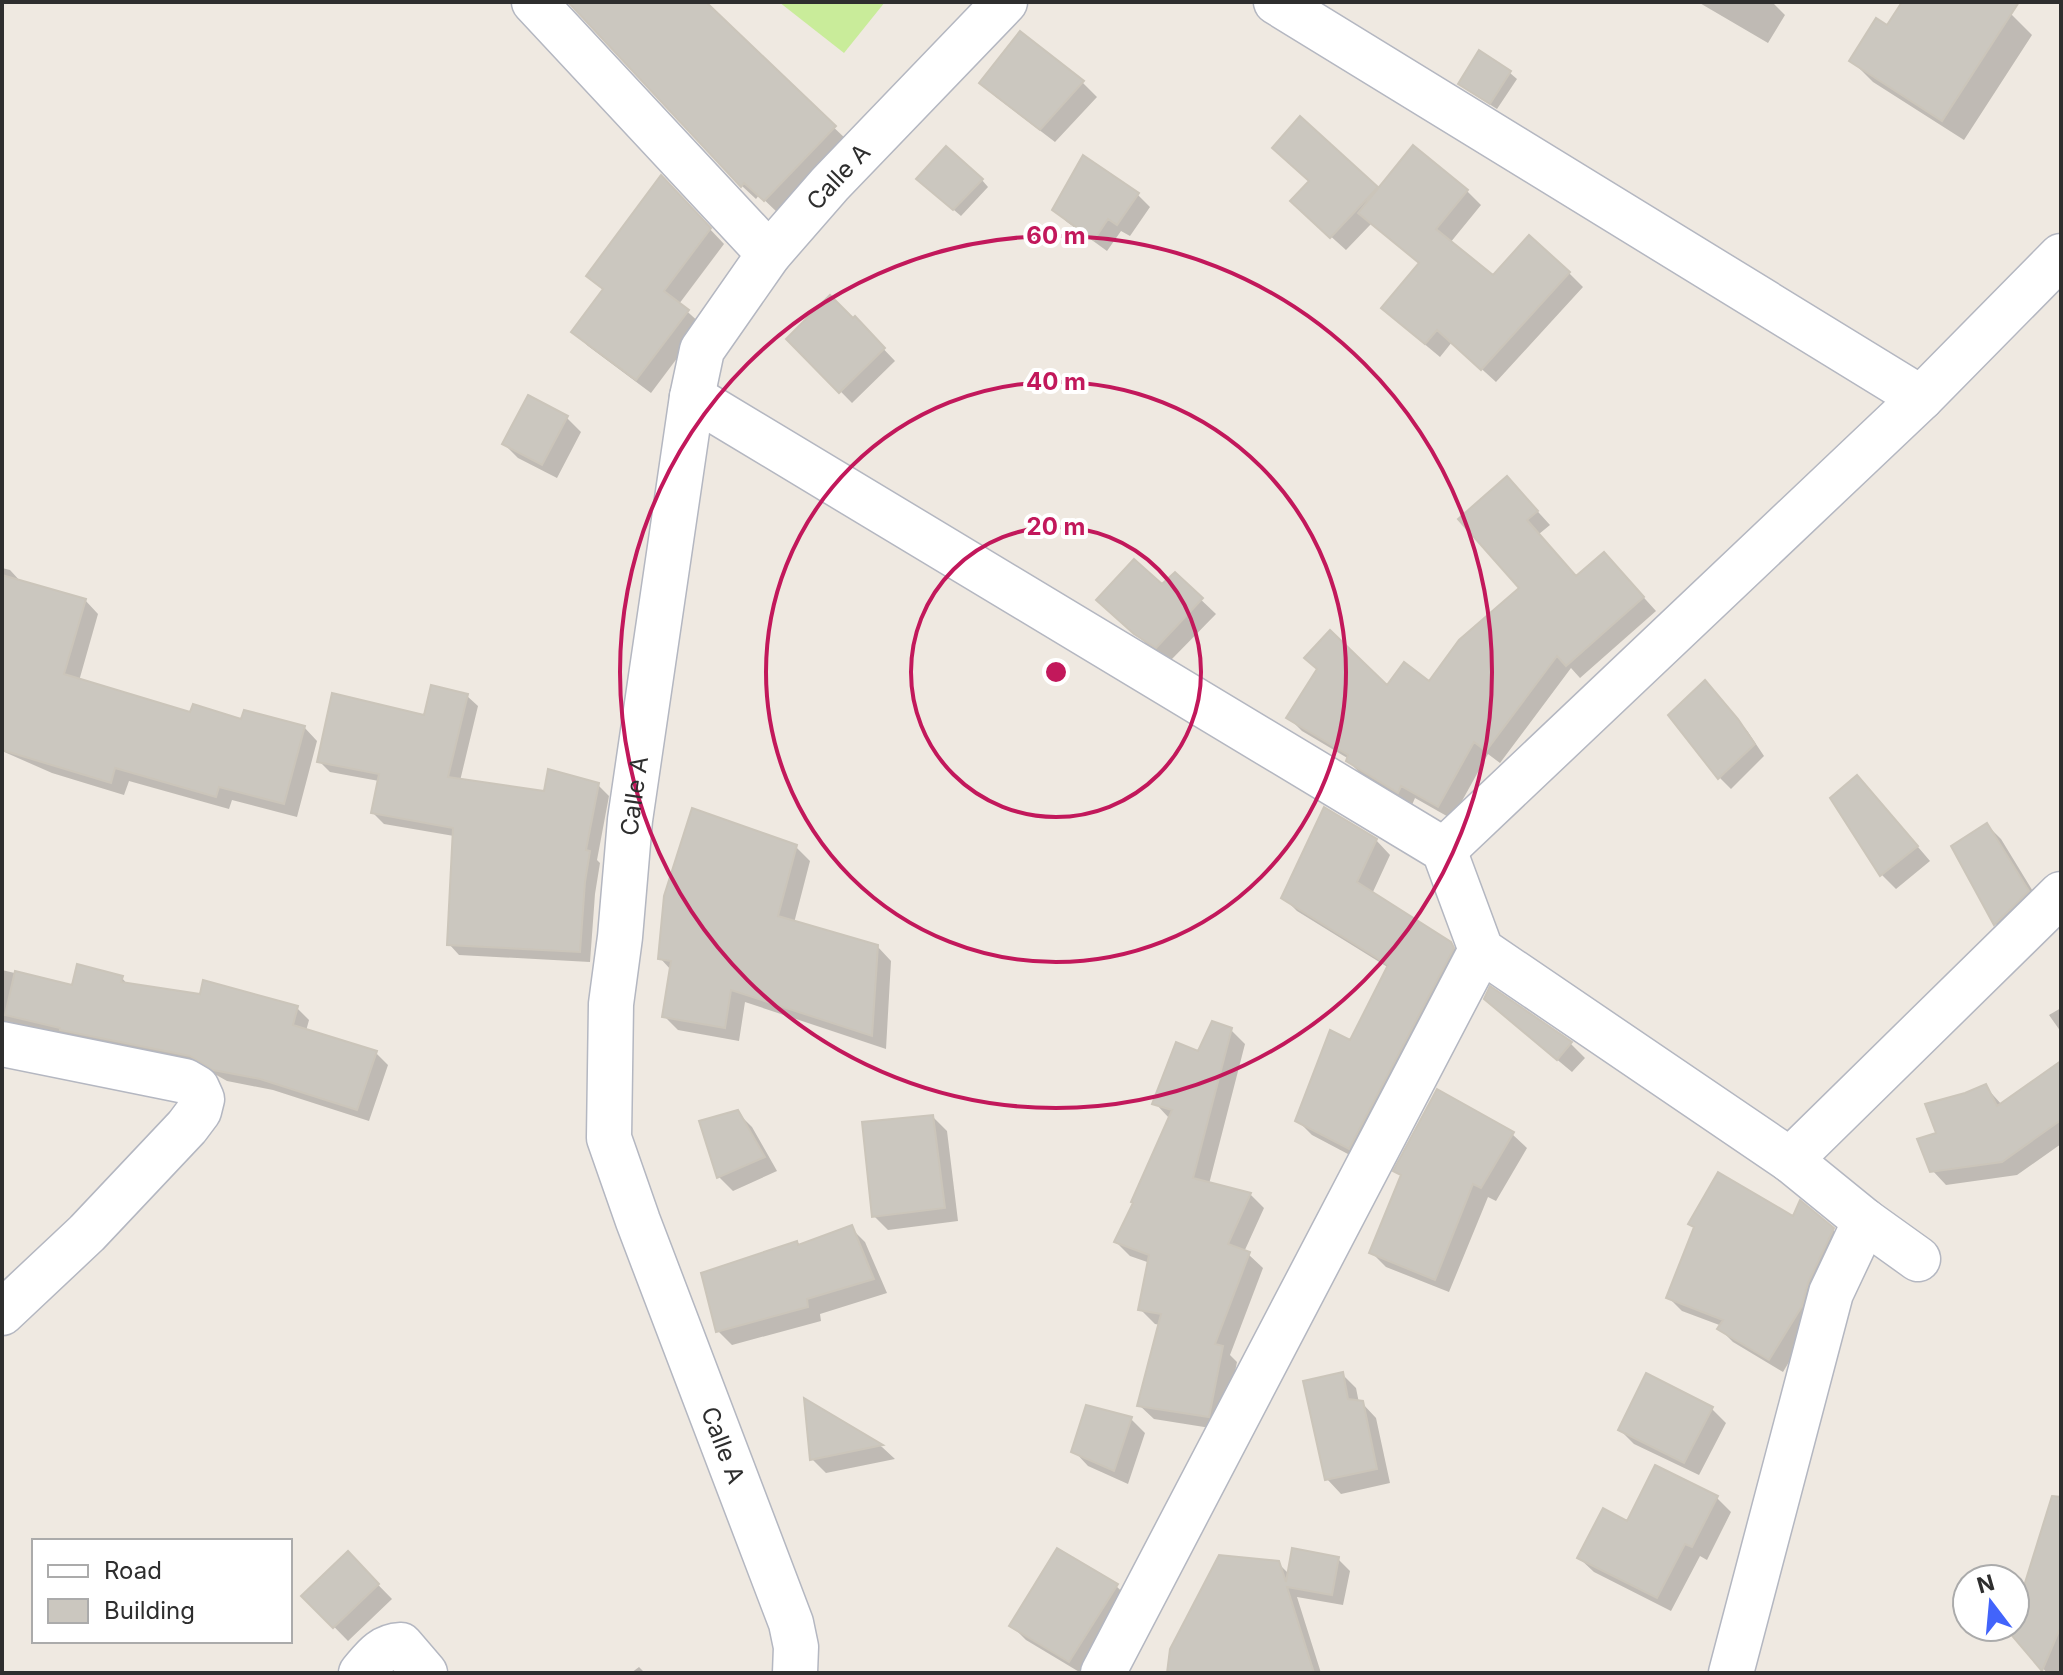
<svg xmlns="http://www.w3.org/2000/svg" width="2063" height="1675" viewBox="0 0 2063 1675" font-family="Inter,sans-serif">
<rect width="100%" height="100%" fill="#efe9e1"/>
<path fill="#c9ec9a" d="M779 2H885L844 53Z"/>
<path fill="#0003" d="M571 2H702L848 141 779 214 759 195 756 199 742 186Z
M1698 2H1772L1785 15 1768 43Z
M1904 2H1993L2011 14 2032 35 1964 140 1873 82 1852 61 1887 28Z
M1020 34 1083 83 1097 97 1055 142 996 97 982 83Z
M1480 53 1510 73 1517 79 1497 109 1467 90 1460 84Z
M1301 119 1379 190 1467 191 1481 205 1450 243 1493 277 1569 273 1583 287 1496 382 1452 342 1440 357 1398 322 1384 308 1420 264 1371 224 1346 250 1307 215 1311 182Z
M1084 157 1138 195 1150 207 1130 236 1121 231 1107 251 1067 222 1055 210Z
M982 180 988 187 961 216 926 186Z
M675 192 724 244 679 304 702 325 651 393 588 346 574 332 604 291 588 276Z
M855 319 895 361 852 403 789 339Z
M567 418 581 432 557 478 518 458 504 444Z
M1520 492 1550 525 1539 534 1577 578 1617 568 1656 611 1580 678 1571 668 1500 763 1488 754 1452 819 1415 798 1412 805 1361 774 1348 761 1349 759 1302 731 1289 718 1387 688 1429 683 1522 588Z
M2 568 10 570 22 583 85 600 98 614 79 681 192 715 304 727 317 741 297 817 232 800 229 809 129 781 124 795 52 773 2 751Z
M1175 575 1216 614 1171 660 1151 648 1113 614 1162 587Z
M1716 693 1748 732 1764 756 1731 789 1720 778 1671 715Z
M467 696 478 706 460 781 546 794 598 785 609 796 597 860 600 863 595 894 590 962 459 955 449 944 454 836 384 824 373 813 379 781 330 772 319 761 426 717Z
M1871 792 1930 861 1896 889 1882 875 1832 798Z
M1987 825 2001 839 2042 906 2009 937 1996 924 1954 847Z
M1376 840 1390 855 1372 894 1450 944 1465 959 1363 1162 1312 1135 1298 1121 1351 1042 1389 968 1297 911 1283 897Z
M796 847 810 861 794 923 877 946 891 961 886 1049 745 1002 739 1041 678 1030 664 1016 671 970 660 958Z
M2 970 73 987 122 978 128 985 297 1008 309 1020 306 1031 376 1053 388 1065 369 1121 273 1090 227 1081 204 1068 2 1023Z
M1491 989 1571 1044 1585 1058 1572 1072 1501 1013Z
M2061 1008V1032L2049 1015Z
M1231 1030 1245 1044 1209 1184 1250 1194 1264 1208 1244 1252 1248 1254 1263 1268 1230 1355 1237 1362 1223 1430 1154 1419 1139 1405 1160 1325 1155 1324 1140 1309 1150 1263 1130 1256 1116 1242 1135 1204 1169 1118 1155 1103 1200 1054Z
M2061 1064V1144L2017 1175 1946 1185 1932 1170 1939 1134 1966 1095 1985 1086 2002 1105Z
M737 1112 752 1127 777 1171 733 1191 719 1177Z
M933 1117 947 1131 958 1221 888 1230 874 1216Z
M1512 1134 1527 1148 1496 1201 1488 1197 1449 1292 1386 1267 1372 1253 1402 1177 1396 1171Z
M1794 1218 1833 1230 1846 1243 1814 1320 1783 1372 1733 1342 1720 1329 1722 1326 1682 1311 1669 1298Z
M851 1228 865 1242 887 1293 820 1314 821 1321 732 1345 718 1331 797 1243 800 1247Z
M1342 1374 1356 1388 1359 1403H1362L1376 1418 1390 1483 1341 1494 1327 1479Z
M807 1402 882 1447 895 1459 826 1473 812 1459Z
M1711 1408 1726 1423 1699 1475 1634 1444 1620 1430Z
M1131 1419 1145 1433 1128 1484 1088 1466 1074 1451Z
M1717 1498 1731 1512 1707 1560 1700 1556 1671 1611 1594 1572 1579 1558 1628 1523Z
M348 1554 392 1599 348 1641 304 1596Z
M1338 1559 1350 1571 1343 1605 1297 1597 1321 1673H1169L1278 1563 1289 1574Z
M2061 1566V1673H2047L2012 1632 2013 1627H2015V1621Z
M1116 1586 1131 1600 1085 1673H1081L1026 1640 1012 1626Z
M639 1667 645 1673H631Z"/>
<path fill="#cbc7bf" stroke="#cbc5ba" stroke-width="2" d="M568 2H706L836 126 764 201 744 183 741 187Z
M1902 2H2019L1942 121 1849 61 1876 18 1887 25Z
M1020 31 1084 81 1040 130 979 83Z
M1479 50 1511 71 1490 104 1458 84Z
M1300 116 1378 187 1330 238 1290 201 1309 181 1272 148Z
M1413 145 1468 190 1436 229 1493 275 1529 235 1570 272 1481 370 1437 330 1425 344 1381 308 1419 263 1358 213Z
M946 146 983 179 953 210 916 179Z
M1083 155 1139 193 1117 225 1108 219 1094 240 1052 210Z
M661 175 711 228 664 291 689 310 636 380 571 332 603 289 586 276Z
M830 295 853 318 855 316 885 348 839 393 786 339Z
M528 395 568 416 542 465 502 444Z
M1507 476 1538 511 1527 520 1576 576 1604 552 1644 597 1566 666 1557 656 1486 751 1474 742 1438 807 1401 786 1398 793 1346 761 1348 755 1286 718 1317 669 1304 658 1330 630 1387 685 1404 662 1429 681 1459 640 1519 588 1458 519Z
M1134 559 1162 584 1175 572 1203 598 1156 648 1134 634 1096 600Z
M2 575 86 599 64 674 190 712 193 704 241 719 244 710 305 726 284 804 219 787 216 797 115 768 111 783 2 750Z
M1705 680 1738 719 1755 744 1718 779 1668 715Z
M431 685 468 694 448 777 544 791 548 769 599 783 586 850 590 851 585 882 580 952 447 945 453 828 371 813 379 774 317 762 332 693 424 715Z
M1857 775 1918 846 1880 876 1830 798Z
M1324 807 1377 839 1357 882 1451 942 1454 948 1349 1149 1295 1121 1330 1030 1350 1040 1388 965 1281 898Z
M692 808 797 845 778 916 878 945 872 1036 731 990 725 1028 662 1017 671 961 658 959 664 896Z
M1987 823 2029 891 1994 925 1951 846Z
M77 964 123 976 121 982 200 994 203 980 298 1006 293 1025 377 1051 357 1110 260 1079 213 1070 190 1056 60 1030V1028L5 1015 15 971 72 985Z
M1490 986 1572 1042 1557 1060 1484 999Z
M1212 1021 1232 1028 1193 1178 1251 1193 1228 1244 1250 1252 1215 1344 1223 1346 1209 1417 1137 1406 1161 1314 1138 1310 1149 1255 1114 1242 1133 1203 1131 1202 1172 1110 1152 1104 1176 1042 1198 1051Z
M2061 1061V1120L2002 1162 1930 1172 1917 1139 1936 1133 1925 1104 1965 1093 1986 1084 1997 1106Z
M1437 1089 1514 1132 1481 1188 1473 1184 1435 1280 1369 1253 1401 1175 1393 1171Z
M738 1110 765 1157 717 1178 699 1121Z
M933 1115 945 1208 872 1217 862 1122Z
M1718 1172 1793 1216 1800 1200 1834 1228 1808 1283 1802 1306 1769 1360 1717 1329 1723 1320 1666 1298 1694 1227 1688 1224Z
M852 1225 874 1279 807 1299 808 1307 716 1332 701 1273 797 1241 798 1245Z
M1343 1372 1348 1399 1363 1401 1377 1469 1325 1480 1303 1381Z
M1646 1373 1713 1407 1684 1463 1618 1430Z
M804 1398 883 1445 810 1460Z
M1086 1405 1132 1417 1114 1471 1071 1452Z
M1655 1465 1718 1496 1692 1547 1685 1544 1657 1598 1577 1558 1603 1508 1627 1521Z
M2052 1496 2061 1497V1626L2042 1671 2009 1632 2011 1627H2015V1615Z
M1057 1548 1118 1584 1069 1662 1009 1626Z
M1292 1548 1339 1557 1332 1595 1287 1587 1314 1673H1167L1170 1649 1219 1555 1279 1561 1286 1582Z
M348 1551 379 1584 333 1628 301 1596Z"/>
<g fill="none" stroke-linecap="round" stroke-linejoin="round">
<g stroke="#b4b7c1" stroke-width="47">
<g id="minor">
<path d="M534 2 769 254"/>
<path d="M1276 2 1921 398"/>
<path d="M692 397 1444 850 1481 950 1790 1160 1865 1221 1918 1259"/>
<path d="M1444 850 1921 398 2061 256"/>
<path d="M2 1044 185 1081 197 1088 202 1099 199 1111 187 1127 87 1233 2 1313"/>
<path d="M1790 1160 2061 894"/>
<path d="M361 1673C373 1659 381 1646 401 1645L425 1673"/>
<path id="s1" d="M795 1673 796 1647 791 1623 638 1221 609 1138 611 1004 620 937 630 820 692 397 702 350 769 254 830 184 1005 2"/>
<path d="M1103 1673 1481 950"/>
<path d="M1731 1673 1831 1293 1865 1221"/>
</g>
</g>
<use href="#minor" stroke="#fff" stroke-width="44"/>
</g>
<g fill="none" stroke="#c2185b" stroke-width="4">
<circle cx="1056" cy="672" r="145"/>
<circle cx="1056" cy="672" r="290"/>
<circle cx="1056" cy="672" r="436"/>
</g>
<g text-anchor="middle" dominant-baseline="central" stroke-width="8" stroke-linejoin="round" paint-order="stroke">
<g font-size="24" fill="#2e2e2e" stroke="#fff">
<text stroke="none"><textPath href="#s1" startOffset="1584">Calle A</textPath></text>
<text stroke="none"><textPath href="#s1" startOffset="912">Calle A</textPath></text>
<text transform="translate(723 1445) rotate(69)">Calle A</text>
</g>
</g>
<circle cx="1056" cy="672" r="12" fill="#c2185b" stroke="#fff" stroke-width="4"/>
<g font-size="24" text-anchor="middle" font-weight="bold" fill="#c2185b" stroke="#fff" stroke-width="8" stroke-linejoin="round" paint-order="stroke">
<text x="1056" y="244">60 m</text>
<text x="1056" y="390">40 m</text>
<text x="1056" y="535">20 m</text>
</g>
<rect width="2063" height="1675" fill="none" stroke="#2e2e2e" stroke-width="8"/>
<rect x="32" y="1539" width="260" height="104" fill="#ffffff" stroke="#ababab" stroke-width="2"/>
<rect x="48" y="1565" width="40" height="12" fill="#ffffff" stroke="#ababab" stroke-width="2"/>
<text x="104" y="1579" font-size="24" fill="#2e2e2e">Road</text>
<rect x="48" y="1599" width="40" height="24" fill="#cbc7bf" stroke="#ababab" stroke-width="2"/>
<text x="104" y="1619" font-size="24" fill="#2e2e2e">Building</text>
<g transform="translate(1991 1603) rotate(344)"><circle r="38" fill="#ffffff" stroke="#ababab" stroke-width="2"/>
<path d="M0-6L14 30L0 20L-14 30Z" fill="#4264fb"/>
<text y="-12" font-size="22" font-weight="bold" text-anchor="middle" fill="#2e2e2e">N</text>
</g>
</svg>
